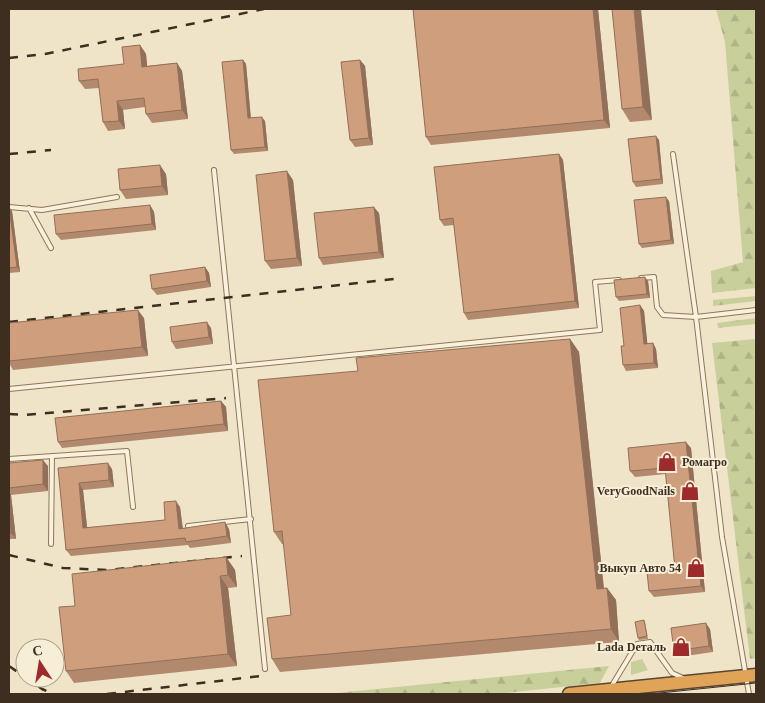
<svg xmlns="http://www.w3.org/2000/svg" width="765" height="703" viewBox="0 0 765 703" font-family="'Times New Roman',serif">
<defs>
<pattern id="forest-firs" width="22" height="20" patternUnits="userSpaceOnUse" patternTransform="scale(1.25)"><rect width="22" height="20" fill="#c9cf9b"/><path d="M5 1l3.5 6h-7zM16 11l3.5 6h-7z" fill="#aeb285"/></pattern>
</defs>
<rect width="100%" height="100%" fill="#f0e4c8"/>
<path fill="url(#forest-firs)" d="M716 9H756V288L712 293 711 271 743 262 725 42Z
M756 296V301L713 306V300Z
M756 318V324L718 328 717 323Z
M756 339V658L750 659 712 343Z
M642 659 648 670 631 675V662Z
M609 666 600 683 497 694H326Z"/>
<g fill="none" stroke-linecap="round" stroke-linejoin="round">
<g stroke="#8d765c" stroke-width="6">
<path id="lane" d="M673 154 696 317 756 310
M214 170 265 669
M9 207 42 210 117 197
M29 208 51 248
M641 278 654 277 657 307 663 315 696 317 722 537 749 694
M9 389 600 330 595 282 619 280
M9 459 127 451 133 507
M188 526 251 519
M51 544 52 456
M611 687 637 644 650 642 672 673 683 678"/>
</g>
<g stroke="#5b4430" stroke-width="15">
<path id="highway" d="M569 694 756 675"/>
</g>
<use href="#lane" stroke="#faf1dc" stroke-width="4"/>
<use href="#highway" stroke="#e0a458" stroke-width="12"/>
<path stroke="#3d2e20" stroke-width="1" d="M650 694 756 683"/>
<path stroke="#3d2e20" stroke-width="2.5" stroke-dasharray="9 9" stroke-linecap="butt" d="M9 58 45 54 264 9
M9 154 51 150
M9 322 402 278
M9 414 25 415 226 398
M9 555 63 568 107 570 242 556
M9 666 42 689 53 694
M107 694 261 676"/>
</g>
<path fill="#b2896c" d="M413 9H598L610 128 431 145 426 137Z
M612 9 652 120 630 122 622 109Z
M140 45 146 54 147 66 177 63 182 71 188 119 152 123 146 114 145 107 123 110 125 129 108 131 103 122 99 88 85 89 79 81 124 64Z
M243 60 246 64 251 118 265 121 268 151 234 154 231 150Z
M360 60 365 66 373 145 355 147 350 140Z
M659 140 663 184 636 187 633 182Z
M559 154 563 160 579 308 468 320 464 313 454 225 444 226 440 220Z
M166 174 168 195 126 199 120 190Z
M293 180 302 266 271 269 265 261Z
M669 201 674 244 642 248 639 244Z
M150 205 154 212 156 230 61 240 56 234Z
M9 207 12 211 20 272 9 273Z
M379 213 384 258 323 265 319 258Z
M205 267 209 273 211 287 157 295 152 289Z
M648 281 650 298 619 301 616 297Z
M640 305 644 311 647 344 653 343 656 349 658 368 626 371 623 365 624 346Z
M144 318 148 356 13 370 9 363V323Z
M211 328 213 344 176 349 172 342Z
M570 339 579 352 604 588H607L616 600 619 642 280 672 272 659 291 615 284 544H282L274 532 358 371Z
M221 401 226 407 228 431 62 448 58 442Z
M691 448 705 592 654 597 649 591 675 569 666 474 635 477 630 471Z
M9 463 48 466V491L11 495 16 539H9Z
M58 468 112 469 114 487 83 490 87 528 165 520 180 507 183 528 229 529 231 543 190 548 188 545 71 556 66 550Z
M226 557 235 570 237 587 228 588 237 666 74 683 66 671 75 606Z
M645 622 648 639 639 640 638 638Z
M710 629 713 652 679 657 674 651Z
M647 644 650 652 641 653 640 651Z"/>
<path fill="#916f58" d="M593 9H598L610 128 604 120Z
M634 9H641L652 120 643 107Z
M140 45 146 54 148 75 142 67Z
M243 60 246 64 251 122 248 118Z
M360 60 365 66 373 145 369 138Z
M177 63 182 71 188 119 182 110Z
M117 101 123 110 125 129 119 121Z
M262 117 265 121 268 151 265 147Z
M656 136 659 140 663 184 661 179Z
M559 154 563 160 579 308 575 301Z
M160 165 166 174 168 195 162 186Z
M287 171 293 180 302 266 297 258Z
M666 197 669 201 674 244 671 240Z
M150 205 154 212 156 230 152 224Z
M9 207 12 211 20 272 17 267Z
M374 207 379 213 384 258 379 252Z
M205 267 209 273 211 287 207 281Z
M645 277 648 281 650 298 647 294Z
M640 305 644 311 648 349 644 344Z
M138 310 144 318 148 356 142 347Z
M207 322 211 328 213 344 209 337Z
M570 339 579 352 605 601 597 589Z
M653 343 656 349 658 368 654 363Z
M221 401 226 407 228 431 224 424Z
M686 442 691 448 705 592 701 586Z
M43 460 48 466V491L43 484Z
M108 463 112 469 114 487 109 480Z
M79 483 83 490 88 535 83 528Z
M9 491 11 495 16 539 11 533 9 508Z
M176 501 180 507 183 535 179 529Z
M225 522 229 529 231 543 227 536Z
M226 557 235 570 237 587 228 575Z
M220 576 228 588 237 666 228 654Z
M607 588 616 600 619 642 611 629Z
M706 623 710 629 713 652 709 646Z"/>
<path fill="#cf9f7d" stroke="#916f58" d="M413 9H593L604 120 426 137Z
M612 9H634L643 107 622 109Z
M140 45 142 67 177 63 182 110 146 114 144 98 117 101 119 121 103 122 98 79 79 81 78 69 124 64 122 47Z
M243 60 248 118 262 117 265 147 231 150 222 62Z
M360 60 369 138 350 140 341 62Z
M656 136 661 179 633 182 628 139Z
M559 154 575 301 464 313 453 218 440 220 434 167Z
M160 165 162 186 120 190 118 169Z
M287 171 297 258 265 261 256 175Z
M666 197 671 240 639 244 634 200Z
M150 205 152 224 56 234 54 215Z
M9 207 17 267 9 268Z
M374 207 379 252 319 258 314 213Z
M205 267 207 281 152 289 150 275Z
M645 277 647 294 616 297 614 280Z
M640 305 644 344 653 343 654 363 623 365 621 346H624L620 308Z
M138 310 142 347 9 361V323Z
M207 322 209 337 172 342 170 327Z
M570 339 597 589 607 588 611 629 272 659 267 618 291 615 282 531 274 532 258 380 358 371 356 358Z
M221 401 224 424 58 442 55 418Z
M686 442 701 586 649 591 647 572 675 569 665 468 630 471 628 448Z
M43 460V484L9 488V463Z
M108 463 109 480 79 483 83 528 165 520 164 502 176 501 179 529 225 522 227 536 186 542 185 538 66 550 58 468Z
M9 508 11 533H9Z
M226 557 228 575 220 576 228 654 66 671 59 607 75 606 72 574Z
M644 620 647 636 638 638 635 622Z
M706 623 709 646 674 651 671 628Z
M647 644 649 650 640 651 639 645Z"/>
<defs>
<g id="shop-bare" transform="scale(1.5)"><path d="M-5-2.5h2.3a2.7 3.5 0 0 1 5.4 0H5L5.5 6h-11ZM-1.5-2.5h3a1.5 2.3 0 0 0-3 0Z" fill="#9e2a2b" stroke="#f7eed8" stroke-width="2.5" paint-order="stroke"/></g>
</defs>
<g fill-rule="evenodd">
<use href="#shop-bare" x="667" y="462"/>
<use href="#shop-bare" x="690" y="491"/>
<use href="#shop-bare" x="696" y="568"/>
<use href="#shop-bare" x="681" y="647"/>
</g>
<g text-anchor="middle" dominant-baseline="central" stroke-width="4" stroke-linejoin="round" paint-order="stroke">
<g font-size="12" font-weight="bold" fill="#3d2e20" stroke="#f7eed8" text-anchor="end">
<text x="682" y="462" text-anchor="start">Ромагро</text>
<text x="675" y="491">VeryGoodNails</text>
<text x="681" y="568">Выкуп Авто 54</text>
<text x="666" y="647">Lada Dеталь</text>
</g>
</g>
<rect width="765" height="703" fill="none" stroke="#3d2e20" stroke-width="20"/>
<g transform="translate(40 663) rotate(348)"><circle r="24" fill="#f7eed8" stroke="#ada18e"/>
<path d="M0-4L9 19L0 12L-9 19Z" fill="#9e2a2b"/>
<text y="-8" font-size="14" font-weight="bold" text-anchor="middle" fill="#3d2e20">С</text>
</g>
</svg>
